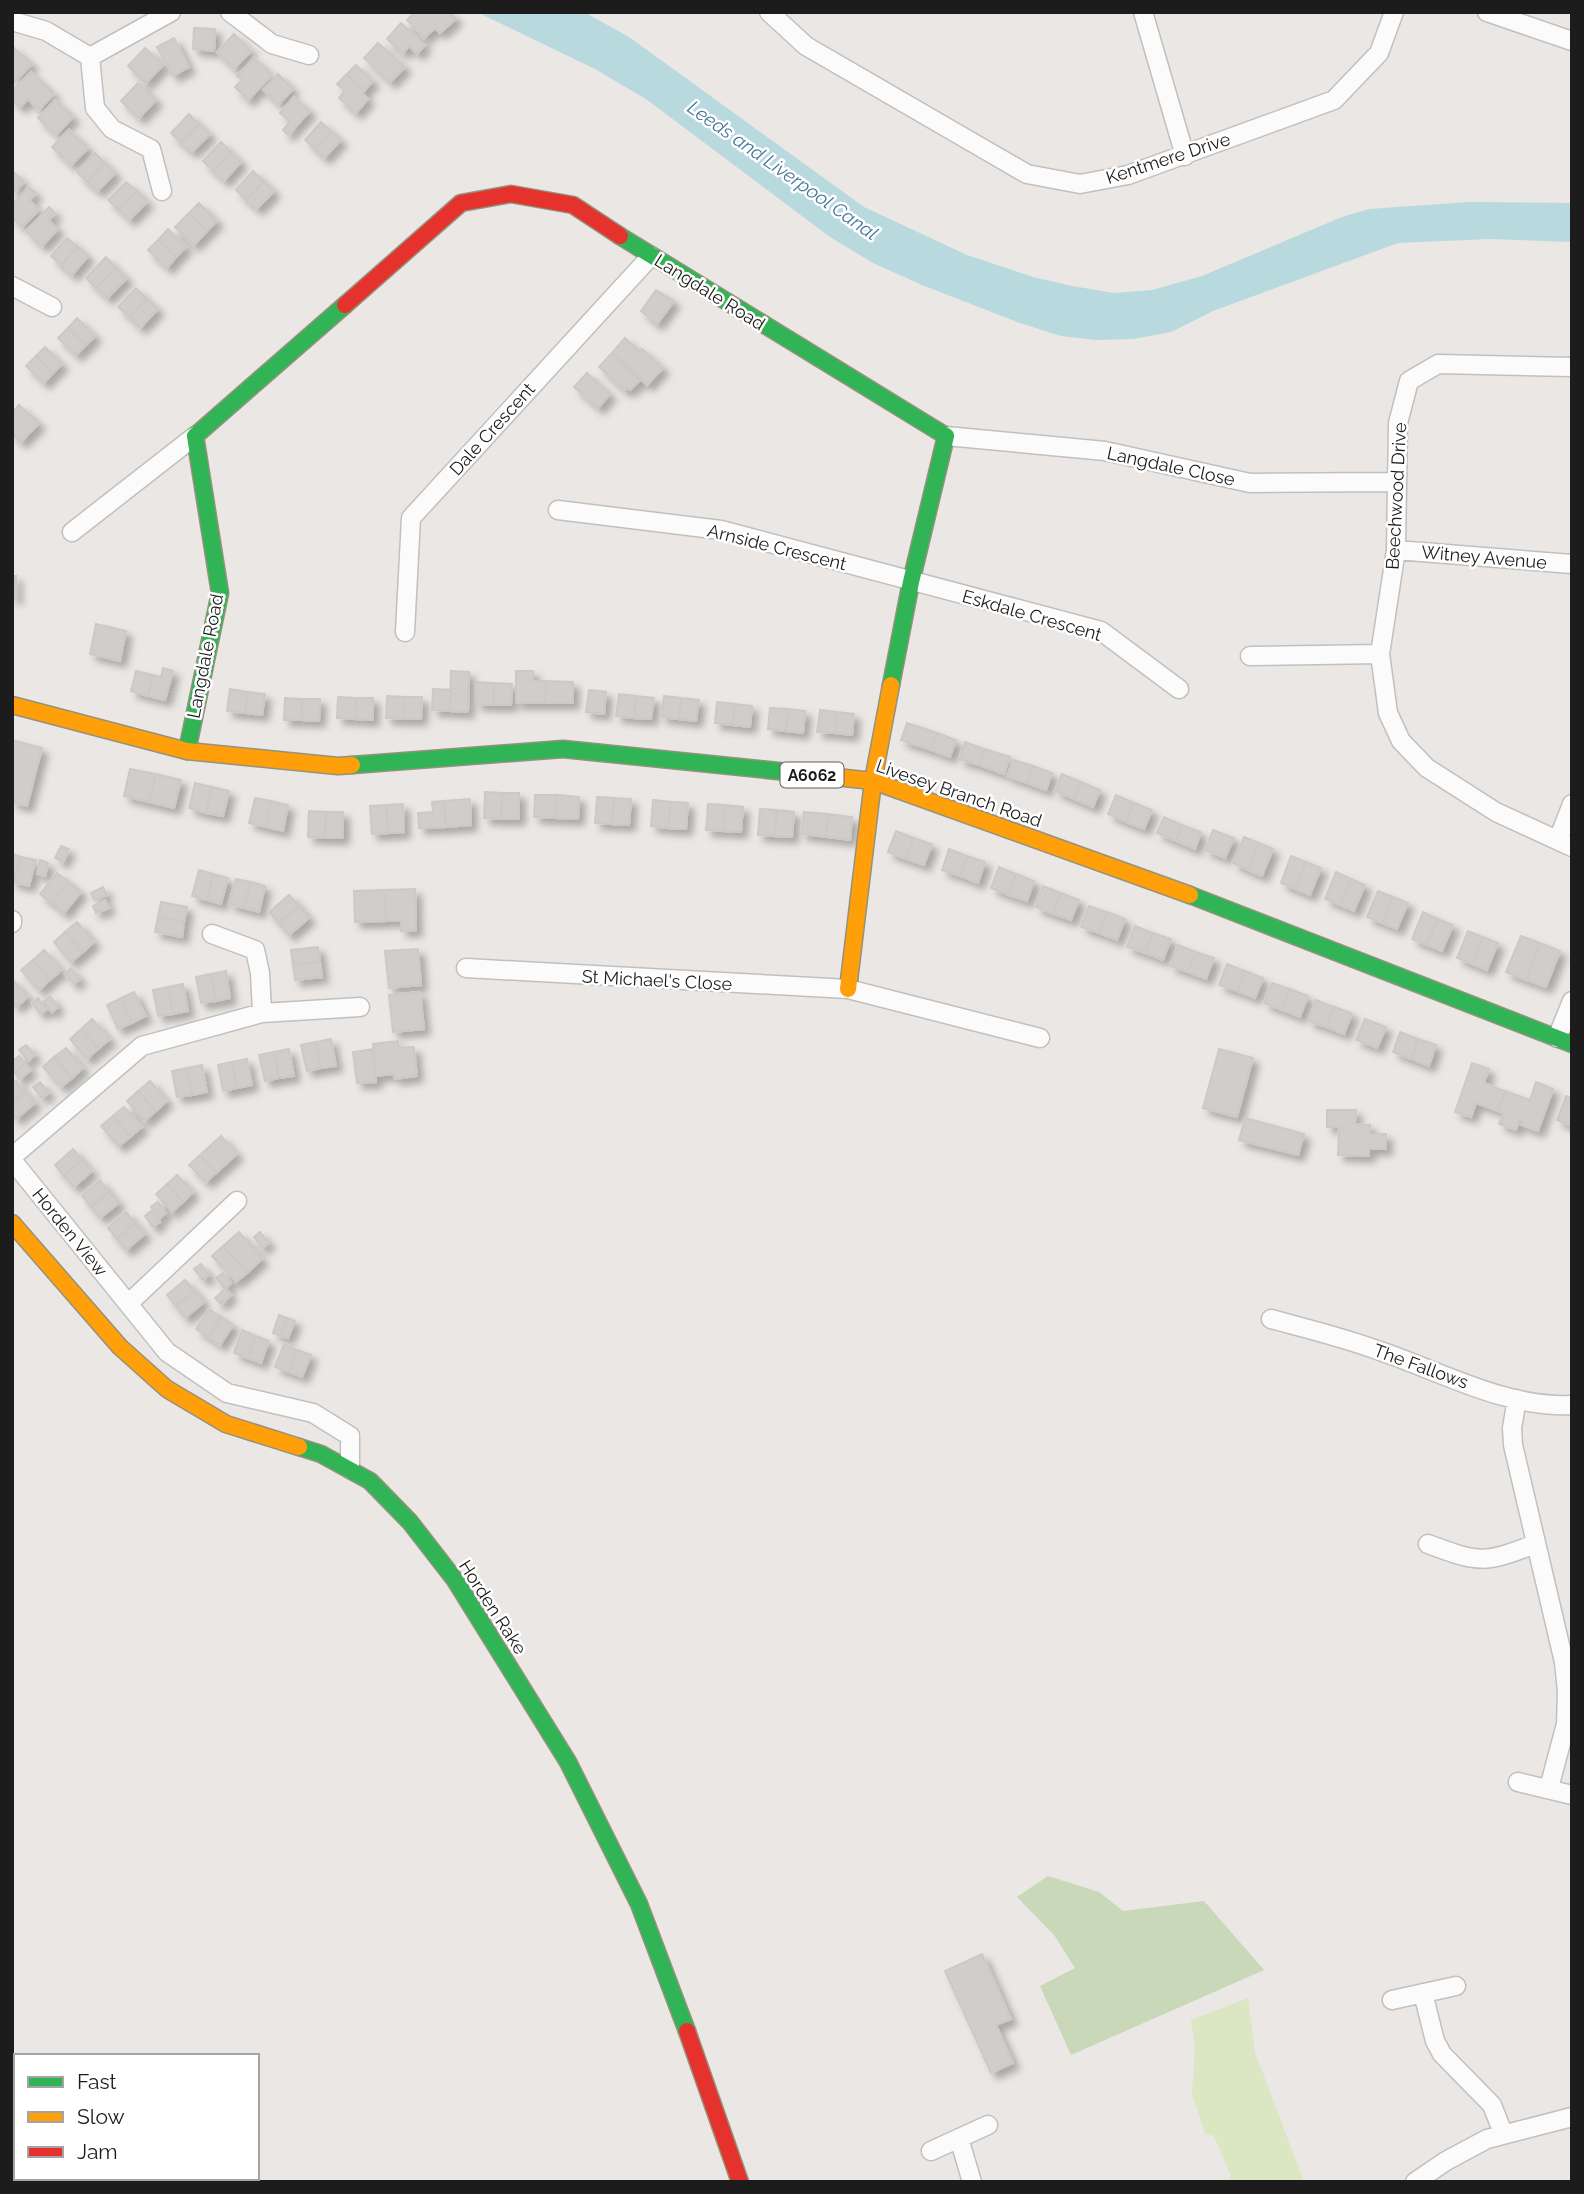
<svg xmlns="http://www.w3.org/2000/svg" width="1584" height="2194" viewBox="0 0 1584 2194" font-family="Raleway,sans-serif">
<defs>
<filter id="shadow"><feDropShadow dx="6" dy="6" stdDeviation="3.5" flood-color="#0004"/></filter>
</defs>
<rect width="100%" height="100%" fill="#eae7e4"/>
<path fill="#dae7c2" d="M1248 1998 1255 2052 1304 2182H1227L1231 2176 1214 2136 1205 2134 1192 2094 1195 2046 1191 2020Z"/>
<path fill="#c8d8b9" d="M1048 1876 1099 1892 1123 1911 1204 1901 1264 1970 1071 2055 1040 1986 1075 1968 1054 1935 1017 1897Z"/>
<path fill="#b8d9dd" d="M477 12H584L629 37 864 207 967 255 1033 277 1072 286 1114 293 1152 290 1202 276 1342 217 1369 209 1470 202 1572 203V242L1489 239 1398 243 1213 311 1171 332 1133 339 1096 340 1061 336 1020 323 922 285 873 263 830 237 646 99 595 69Z"/>
<path fill="#d1cdcb" stroke="#cdc9c5" stroke-width="2" filter="url(#shadow)" d="M415 12H450L456 19 440 33 435 28 424 38 407 20Z
M401 23 425 45 417 54 409 46 403 53 387 39Z
M194 28 215 29 214 51 193 49Z
M234 34 251 51 234 69 217 52Z
M174 38 189 67 173 76 157 47Z
M378 43 405 67 390 82 364 58Z
M13 47 32 64 12 85V48Z
M145 48 163 65 146 83 128 66Z
M254 58 272 75 248 100 235 87 242 80 237 76Z
M356 65 373 81 364 91 347 74Z
M31 72 54 94 39 110 28 99 20 107 12 100V93L16 87Z
M278 74 293 89 279 104 263 90Z
M347 74 364 91 362 93 368 99 356 113 339 98 345 91 337 84Z
M138 83 156 100 139 118 121 101Z
M294 97 310 111 288 135 283 130 290 122 280 113Z
M55 100 73 117 56 135 38 118Z
M189 114 199 124 181 143 171 133Z
M321 122 331 131 315 149 305 140Z
M199 124 210 134 192 152 181 143Z
M69 130 88 148 71 165 52 147Z
M331 131 341 140 324 158 315 149Z
M221 142 231 152 213 171 203 161Z
M231 152 241 162 224 181 213 171Z
M95 153 105 163 87 182 77 172Z
M105 163 115 173 98 191 87 182Z
M12 171 24 182 12 194Z
M253 171 264 181 246 200 236 190Z
M264 181 274 191 257 209 246 200Z
M126 182 137 191 119 210 108 200Z
M29 187 36 193 29 200 39 210 22 227 12 217V205Z
M137 191 147 202 129 220 119 210Z
M199 203 217 221 207 231 189 213Z
M49 207 55 213 48 220 58 229 42 246 26 231Z
M189 213 207 231 194 245 175 227Z
M168 229 186 247 176 257 158 240Z
M67 238 78 247 61 265 51 256Z
M158 240 176 257 167 268 148 250Z
M78 247 88 256 72 275 61 265Z
M106 257 116 268 96 288 86 278Z
M116 268 127 278 107 298 96 288Z
M136 288 147 299 129 317 118 307Z
M656 290 674 301 657 324 641 311Z
M147 299 158 309 140 328 129 317Z
M77 318 95 336 86 345 68 328Z
M68 328 86 345 76 355 58 338Z
M625 338 640 352 642 349 663 368 647 385 612 353Z
M45 347 62 364 53 373 36 356Z
M612 353 640 380 630 390 627 388 625 391 599 367Z
M36 356 53 373 44 383 26 366Z
M587 373 610 394 598 408 574 387Z
M19 405 39 423 21 442 12 434V413Z
M12 576H16V598H12Z
M96 624 126 631 120 661 90 654Z
M163 668 173 671 165 700 148 696 153 675 161 677Z
M136 671 153 675 148 696 131 691Z
M451 671 469 672 468 712 450 711Z
M516 671H533V681H546L545 703H516Z
M546 681 573 682V703H545Z
M477 682 494 683V705L476 704Z
M494 683 512 684 511 705H494Z
M230 689 248 692 245 713 227 711Z
M433 689 451 690 450 711 432 710Z
M589 690 606 692 604 714 586 712Z
M248 692 265 694 262 715 245 713Z
M619 694 636 696 634 718 616 716Z
M387 696 404 697V719L386 718Z
M636 696 654 698 651 719 634 718Z
M664 696 681 698 679 719 661 717Z
M338 697 356 698 355 719 337 718Z
M404 697H422L421 719H404Z
M285 698 302 699V720H284Z
M356 698H373V720L355 719Z
M681 698 699 700 696 721 679 719Z
M302 699H320L319 721 302 720Z
M717 702 735 704 733 725 715 723Z
M735 704 752 706 750 727 733 725Z
M770 708 788 709 786 731 768 729Z
M788 709 805 711 803 733 786 731Z
M820 710 837 712 835 733 817 732Z
M837 712 854 714 852 735 835 733Z
M907 723 937 733 931 750 901 740Z
M937 733 956 740 950 757 931 750Z
M12 740 42 748 27 806 12 802Z
M965 742 984 749 979 765 959 759Z
M984 749 1010 757 1004 774 979 765Z
M1013 760 1033 766 1027 783 1007 776Z
M1033 766 1052 773 1046 790 1027 783Z
M130 769 156 774 149 802 124 796Z
M156 774 181 780 174 808 149 802Z
M1062 774 1081 782 1074 799 1055 791Z
M1081 782 1100 790 1093 807 1074 799Z
M195 783 212 787 206 813 189 808Z
M212 787 229 791 223 816 206 813Z
M485 792 502 793 501 819 484 818Z
M502 793H519V819H501Z
M535 795H557L556 818 534 817Z
M557 795 579 797 578 819 556 818Z
M1116 795 1134 803 1126 822 1108 814Z
M597 797 614 798 612 824 595 823Z
M255 798 271 801 266 827 249 823Z
M614 798 631 799 629 825 612 824Z
M470 799 471 825 446 827 444 801Z
M653 800 671 802 668 828 651 826Z
M271 801 288 805 283 831 266 827Z
M444 801 446 827 419 828 418 813 433 812 432 802Z
M671 802 688 803 686 829 668 828Z
M1134 803 1152 810 1144 829 1126 822Z
M403 804 404 832 388 833 386 805Z
M708 804 725 805 723 831 706 830Z
M386 805 388 833 372 834 370 806Z
M725 805 743 807 741 832 723 831Z
M760 809 777 810 775 836 758 835Z
M777 810 794 812 792 837 775 836Z
M309 811 326 812 325 838 308 837Z
M326 812H343V838H325Z
M804 812 828 814 826 837 801 834Z
M828 814 852 817 850 840 826 837Z
M1164 817 1182 825 1176 841 1157 833Z
M1182 825 1201 832 1195 849 1176 841Z
M1213 830 1234 838 1225 858 1205 850Z
M896 831 914 838 906 859 888 852Z
M1244 837 1259 843 1248 870 1233 863Z
M914 838 932 844 924 865 906 859Z
M1259 843 1273 849 1262 876 1248 870Z
M61 846 69 849 63 862 55 858Z
M949 849 967 856 960 876 942 870Z
M12 854 21 857 14 882H12Z
M967 856 985 862 978 883 960 876Z
M1291 856 1306 862 1295 889 1281 883Z
M21 857 36 860 29 886 14 882Z
M40 860 48 863 45 876 37 874Z
M1306 862 1321 868 1310 895 1295 889Z
M999 867 1016 874 1009 895 991 888Z
M199 870 213 874 207 900 192 896Z
M1336 872 1351 879 1340 905 1325 899Z
M57 873 69 882 52 903 40 894Z
M213 874 228 878 221 904 207 900Z
M1016 874 1034 881 1027 901 1009 895Z
M236 879 251 882 244 908 229 904Z
M1351 879 1365 885 1354 911 1340 905Z
M69 882 81 892 64 913 52 903Z
M251 882 265 886 259 912 244 908Z
M1043 886 1061 893 1053 914 1036 907Z
M103 887 107 895 94 900 91 893Z
M415 889 416 930 401 931V920L386 921 384 890Z
M384 890 386 921 355 922 354 891Z
M1378 891 1393 897 1382 923 1367 917Z
M1061 893 1079 900 1071 920 1053 914Z
M289 895 299 906 279 923 269 912Z
M1393 897 1408 903 1397 929 1382 923Z
M105 900 109 908 96 913 93 906Z
M161 902 187 907 184 922 158 917Z
M299 906 309 918 289 935 279 923Z
M1089 906 1107 912 1099 933 1081 927Z
M1107 912 1125 919 1117 940 1099 933Z
M1423 912 1438 919 1427 945 1412 939Z
M158 917 184 922 182 937 155 932Z
M1438 919 1453 925 1442 951 1427 945Z
M77 922 94 942 83 952 65 932Z
M1135 926 1153 933 1145 953 1127 947Z
M1468 931 1483 937 1472 964 1457 958Z
M65 932 83 952 71 962 54 942Z
M1153 933 1171 939 1163 960 1145 953Z
M1521 936 1540 943 1526 980 1506 972Z
M1483 937 1498 943 1487 970 1472 964Z
M1540 943 1560 951 1546 987 1526 980Z
M1178 945 1196 952 1188 972 1170 966Z
M318 947 320 962 293 965 291 950Z
M418 949 421 985 389 988 385 951Z
M44 950 62 970 50 980 33 960Z
M1196 952 1214 958 1206 979 1188 972Z
M33 960 50 980 39 990 21 970Z
M320 962 322 977 295 980 293 965Z
M1227 964 1245 971 1237 991 1219 985Z
M71 968 80 979 74 984 65 974Z
M226 971 230 998 216 1001 211 974Z
M1245 971 1263 978 1255 998 1237 991Z
M211 974 216 1001 201 1003 196 977Z
M12 979 28 997 16 1007 12 1002Z
M1272 983 1290 989 1282 1010 1264 1003Z
M183 984 188 1011 173 1014 168 987Z
M168 987 173 1014 158 1016 153 990Z
M1290 989 1308 996 1300 1017 1282 1010Z
M134 992 146 1016 132 1023 121 998Z
M420 992 424 1029 393 1032 389 995Z
M50 996 58 1007 52 1012 43 1002Z
M38 998 47 1009 41 1014 32 1003Z
M121 998 132 1023 118 1029 107 1005Z
M1316 1000 1334 1007 1326 1027 1308 1021Z
M1334 1007 1352 1013 1344 1034 1326 1027Z
M92 1019 110 1039 98 1049 81 1029Z
M1365 1019 1386 1027 1377 1048 1356 1040Z
M81 1029 98 1049 87 1059 70 1039Z
M1400 1032 1418 1039 1411 1059 1393 1052Z
M331 1039 336 1066 321 1068 316 1042Z
M1418 1039 1436 1045 1429 1066 1411 1059Z
M398 1041 399 1048 414 1047 417 1076 395 1079 394 1074 375 1076 373 1044Z
M316 1042 321 1068 307 1071 301 1045Z
M26 1045 35 1055 28 1061 19 1050Z
M66 1048 83 1068 72 1078 54 1057Z
M289 1049 294 1076 279 1078 274 1052Z
M374 1049 376 1082 357 1083 353 1052Z
M1219 1049 1253 1058 1237 1117 1203 1108Z
M274 1052 279 1078 265 1081 259 1055Z
M19 1056 25 1063 14 1072 12 1062Z
M54 1057 72 1078 61 1087 43 1067Z
M247 1059 252 1085 237 1088 232 1062Z
M232 1062 237 1088 223 1091 218 1065Z
M1472 1063 1489 1069 1484 1083 1505 1091 1498 1111 1476 1103 1471 1117 1455 1112Z
M25 1064 31 1070 20 1079 15 1073Z
M202 1065 207 1092 192 1095 187 1068Z
M187 1068 192 1095 177 1097 172 1071Z
M16 1081 25 1092 12 1103V1084Z
M150 1081 167 1101 156 1111 138 1091Z
M40 1082 49 1093 42 1098 33 1087Z
M1536 1082 1553 1089 1538 1131 1521 1125 1523 1120 1520 1119 1516 1130 1499 1124 1504 1113 1498 1111 1505 1091 1530 1100Z
M138 1091 156 1111 145 1121 127 1101Z
M25 1092 35 1103 16 1119 12 1114V1103Z
M1566 1096 1572 1098V1126L1557 1120Z
M124 1107 142 1127 130 1137 113 1116Z
M1327 1110H1356L1355 1124 1370 1125V1134H1386V1149H1369V1156L1338 1155 1339 1127H1327Z
M113 1116 130 1137 119 1146 101 1126Z
M1245 1118 1304 1134 1298 1155 1239 1140Z
M221 1136 237 1154 216 1173 200 1155Z
M73 1149 82 1160 64 1176 55 1165Z
M200 1155 216 1173 206 1182 189 1165Z
M82 1160 92 1171 74 1187 64 1176Z
M177 1175 193 1192 183 1202 167 1184Z
M100 1180 109 1192 91 1207 82 1196Z
M167 1184 183 1202 172 1212 156 1194Z
M109 1192 119 1203 100 1218 91 1207Z
M158 1202 166 1213 160 1218 151 1207Z
M151 1211 160 1222 153 1227 145 1216Z
M126 1212 135 1223 117 1239 108 1228Z
M135 1223 145 1234 126 1250 117 1239Z
M239 1232 262 1259 247 1273 223 1246Z
M260 1232 269 1243 262 1248 254 1237Z
M223 1246 247 1273 236 1282 212 1256Z
M201 1264 209 1275 203 1280 194 1269Z
M223 1273 231 1283 225 1289 216 1278Z
M185 1280 195 1291 176 1306 167 1295Z
M225 1289 231 1295 221 1304 215 1298Z
M195 1291 204 1302 185 1318 176 1306Z
M209 1309 221 1317 208 1337 196 1329Z
M279 1315 287 1318 281 1336 273 1333Z
M221 1317 233 1325 220 1345 208 1337Z
M287 1318 295 1321 288 1338 281 1336Z
M242 1330 256 1336 247 1358 234 1353Z
M256 1336 269 1341 261 1363 247 1358Z
M284 1344 297 1350 289 1372 275 1367Z
M297 1350 311 1355 302 1377 289 1372Z
M982 1954 1011 2019 996 2025 1013 2063 991 2073 945 1971Z"/>
<g fill="none" stroke-linecap="round" stroke-linejoin="round">
<g stroke="#c1c0bf" stroke-width="21">
<path id="street" d="M230 12 272 44 309 55
M769 12 806 46 1027 174 1080 184 1128 175 1334 100 1379 53 1394 12
M1143 12 1185 156
M1487 12 1572 41
M12 21 46 31 90 57 171 12
M90 57 95 108 112 129 151 149 162 191
M12 286 52 307
M1572 367 1438 364 1409 381 1398 423 1396 550 1380 654 1388 713 1401 741 1427 768 1496 812 1572 847
M946 436 1105 451 1250 483 1396 482
M558 510 721 530 1101 631 1179 689
M72 532 195 436
M1396 550 1572 564
M405 632 411 518 651 256
M1250 656 1380 654
M1558 840 1572 804
M12 920V923
M212 934 255 950 260 973 262 1013
M466 968 848 989 1040 1038
M1557 1038 1572 1001
M12 1157 142 1046 262 1013 360 1007
M12 1160 167 1352 227 1393 313 1413 350 1436V1469
M128 1304 237 1201
M1271 1319C1308 1329 1345 1338 1380 1351 1442 1372 1505 1408 1572 1405
M1517 1399 1512 1428 1513 1445 1564 1662 1567 1691 1566 1724 1549 1788
M1428 1544C1479 1563 1484 1564 1535 1544
M1518 1782 1572 1795
M1423 1993 1435 2041 1442 2054 1492 2105 1503 2133
M1392 2000 1456 1986
M959 2138 972 2182
M931 2151 988 2125
M1415 2182 1446 2161 1487 2139 1572 2117"/>
</g>
<g stroke="#94927d" stroke-width="19">
<path id="fast" d="M620 236 946 436 911 582 891 685
M187 751 220 593 195 436 345 305
M352 765 563 749 817 775
M1190 895 1572 1044
M299 1447 321 1454 370 1481 410 1522 455 1580 568 1762 639 1904 687 2031"/>
</g>
<g stroke="#94927d" stroke-width="19">
<path id="slow" d="M12 705 187 751 338 766 352 765
M817 775 873 781 1190 895
M848 989 873 781 891 685
M12 1223 120 1347 167 1389 226 1424 299 1447"/>
</g>
<g stroke="#94927d" stroke-width="19">
<path id="jam" d="M345 305 461 203 511 194 573 205 620 236
M687 2031 740 2182"/>
</g>
<use href="#street" stroke="#fcfbfb" stroke-width="18"/>
<use href="#fast" stroke="#30b455" stroke-width="16"/>
<use href="#slow" stroke="#ff9f0a" stroke-width="16"/>
<use href="#jam" stroke="#e5322d" stroke-width="16"/>
</g>
<g text-anchor="middle" dominant-baseline="central" stroke-width="5" stroke-linejoin="round" paint-order="stroke">
<rect fill="#fff" stroke="#606060" stroke-width="2" x="780.5" y="762.5" width="63" height="25" rx="5"/>
<g font-size="16" font-weight="bold" fill="#1c1c1c">
<text x="812" y="775">A6062</text>
</g>
<g font-size="18" fill="#1c1c1c" stroke="#fff">
<text transform="translate(1168 158) rotate(-18)">Kentmere Drive</text>
<text transform="translate(710 292) rotate(32)">Langdale Road</text>
<text transform="translate(492 429) rotate(-48)">Dale Crescent</text>
<text transform="translate(1171 466) rotate(12)">Langdale Close</text>
<text transform="translate(1396 496) rotate(-87)">Beechwood Drive</text>
<text transform="translate(777 547) rotate(14)">Arnside Crescent</text>
<text transform="translate(1484 557) rotate(5)">Witney Avenue</text>
<text transform="translate(1032 615) rotate(16)">Eskdale Crescent</text>
<text transform="translate(205 656) rotate(-79)">Langdale Road</text>
<text transform="translate(959 793) rotate(19)">Livesey Branch Road</text>
<text transform="translate(657 980) rotate(3)">St Michael's Close</text>
<text transform="translate(70 1232) rotate(51)">Horden View</text>
<text transform="translate(1421 1366) rotate(20)">The Fallows</text>
<text transform="translate(493 1607) rotate(57)">Horden Rake</text>
</g>
<g font-size="19" font-style="italic" fill="#457899" stroke="#fff">
<text transform="translate(783 170) rotate(35)">Leeds and Liverpool Canal</text>
</g>
</g>
<rect width="1584" height="2194" fill="none" stroke="#1c1c1c" stroke-width="28"/>
<rect x="14" y="2054" width="245" height="126" fill="#ffffff" stroke="#a4a4a4" stroke-width="2"/>
<rect x="28" y="2077" width="35" height="10" fill="#30b455" stroke="#a4a4a4" stroke-width="2"/>
<text x="77" y="2089" font-size="21" fill="#1c1c1c">Fast</text>
<rect x="28" y="2112" width="35" height="10" fill="#ff9f0a" stroke="#a4a4a4" stroke-width="2"/>
<text x="77" y="2124" font-size="21" fill="#1c1c1c">Slow</text>
<rect x="28" y="2147" width="35" height="10" fill="#e5322d" stroke="#a4a4a4" stroke-width="2"/>
<text x="77" y="2159" font-size="21" fill="#1c1c1c">Jam</text>
</svg>
